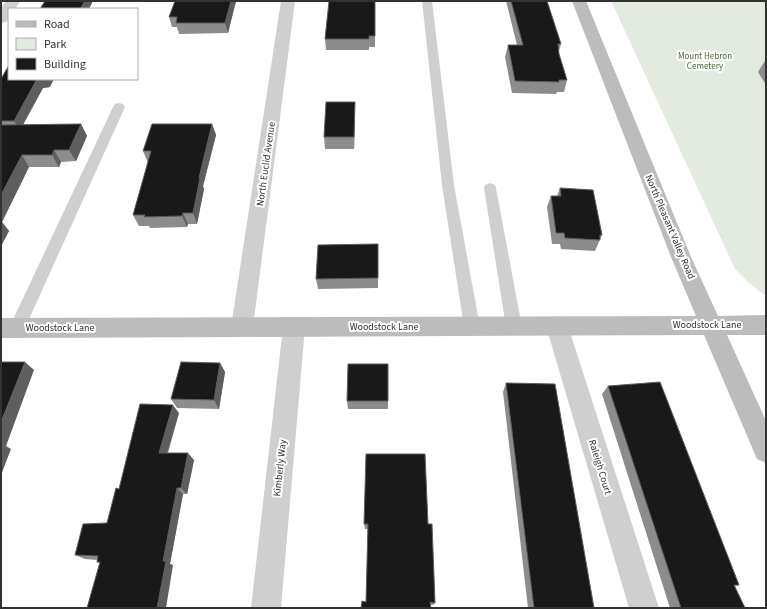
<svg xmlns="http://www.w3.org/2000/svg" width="767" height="609" viewBox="0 0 767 609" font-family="'Source Sans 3',sans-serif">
<rect width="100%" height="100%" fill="#fff"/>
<path fill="#e3eadf" d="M611 1H766V296L749 283 735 269Z"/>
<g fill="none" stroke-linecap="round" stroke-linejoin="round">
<path fill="#cfcfcf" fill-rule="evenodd" d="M422 1H432L454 185 480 327 477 332 472 334 467 332 464 327 442 185Z
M119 103 123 104 125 107 25 328 22 333 17 335 12 333 9 328 113 107 115 104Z
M490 183 495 185 496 188 522 327 519 332 514 334 509 332 506 327 484 188 485 185Z"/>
<path fill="#cfcfcf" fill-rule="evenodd" d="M6 1H20L15 9H9V18L6 22 1 23V8Z
M281 1H295L253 327 250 334 242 337 234 334 231 327Z
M557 316 565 319 568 326 659 608H629L546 326 549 319Z
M294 317 302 320 305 327 281 608H251L283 327 286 320Z"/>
<path fill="#bcbcbc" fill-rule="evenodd" d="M572 1H586L691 257 718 316 766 315V335H727L766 421V463L757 459 704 335 1 338V318L696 316 671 257Z"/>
</g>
<path fill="#8c8c8c" d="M175 1H236L228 33 179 34 177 27H172L169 17Z
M375 1V47H369V50H326L325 39Z
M506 1H547L561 44 559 51V54L567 80 564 92H557L556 94 512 93 505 57 508 45H517Z
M766 59V85L758 72Z
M1 79 50 87 43 88 23 125 81 124 87 136 76 161 61 162 59 167H29L2 222 9 231 1 246Z
M355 114 354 149H325L324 137Z
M212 124 216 135 203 186 204 189 197 224H188L187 227 150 228 149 226H139L133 215 148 163 143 151Z
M560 188 602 235 595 251 561 249 560 244H552L547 207 551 196H557Z
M378 244V288L318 289 316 279Z
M220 363 225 372 219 409 177 408 171 399Z
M388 364V409H348L347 401Z
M506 383 594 608H528L503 392Z
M608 386 739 585 735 586 745 608H670L602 394Z
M179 413 168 453 194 460 187 494H183L170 564 173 565 99 563 97 562V560L85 559 75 555 107 523Z
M364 524H428L435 603 433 605 366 602 368 529H365Z"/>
<path fill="#5e5e5e" d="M85 1H93L89 9H80Z
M231 1H236L228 33 225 23Z
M37 79H54L50 87 43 88 20 130 14 121Z
M355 102V114L354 149V137Z
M81 124 87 136 76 161 69 150Z
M212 124 216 135 203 186 204 189 197 224 193 213 199 178Z
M54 150 61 162 59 167 52 155Z
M22 155 29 167 2 222 9 231 1 246V195Z
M183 213 188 224 187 227 182 216Z
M25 362 34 370 6 446 11 449 1 475V422Z
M220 363 225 372 219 409 214 400Z
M173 405 179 413 165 460 159 453Z
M188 453 194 460 187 494 181 488Z
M177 488 183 494 170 564 173 565 166 608H157L163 561Z"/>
<path fill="#191919" stroke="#5e5e5e" d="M45 1H85L80 9H40Z
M175 1H231L225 23H176L177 17H169Z
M329 1H375V36H369V39H325Z
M511 1H547L561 44H558L559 54 567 80H559V82L515 81 508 45H523Z
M9 65V79H37L14 121H1V79Z
M326 102H355L354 137H324Z
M81 124 69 150H54L52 155H22L1 195V125Z
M152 124H212L199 178H200L193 213H183L182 216 144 217 145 215H133L151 151H143Z
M560 188 593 190 602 235H600V240L565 238 564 233H556L551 196H561Z
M378 244V278L316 279 318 245Z
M1 362H25L1 422Z
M181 362 220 363 214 400 171 399Z
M348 364H388V401H347Z
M660 382 739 585H734L745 608H681L608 386Z
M506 383 555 384 594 608H534Z
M140 404 173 405 159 453H188L181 488H177L163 561H166L157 608H87L100 562H97L98 556 75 555 83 524 107 523 116 488 119 489Z
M366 454H425L428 524H432L435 603 430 602 431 608H361L362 601 366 602 368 524H364Z"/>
<g text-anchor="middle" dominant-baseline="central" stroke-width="4" stroke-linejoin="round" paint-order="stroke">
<g font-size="9" fill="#4f6b42" stroke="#fff">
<text x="705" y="56">Mount Hebron<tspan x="705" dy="10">Cemetery</tspan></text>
</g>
<g font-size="10" fill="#323232" stroke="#fff">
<text transform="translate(266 164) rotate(-82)">North Euclid Avenue</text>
<text transform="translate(670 227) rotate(67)">North Pleasant Valley Road</text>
<text x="707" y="325">Woodstock Lane</text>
<text x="384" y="327">Woodstock Lane</text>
<text x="60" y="328">Woodstock Lane</text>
<text transform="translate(600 467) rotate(73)">Raleigh Court</text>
<text transform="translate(280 468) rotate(-84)">Kimberly Way</text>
</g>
</g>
<rect width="767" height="609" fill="none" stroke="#323232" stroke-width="4"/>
<rect x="8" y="8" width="130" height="72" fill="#ffffff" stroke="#adadad"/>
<rect x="16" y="21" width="20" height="6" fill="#bcbcbc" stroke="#adadad"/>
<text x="44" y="28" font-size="12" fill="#323232">Road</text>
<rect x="16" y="38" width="20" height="12" fill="#e3eadf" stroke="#adadad"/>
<text x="44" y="48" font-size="12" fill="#323232">Park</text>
<rect x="16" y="58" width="20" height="12" fill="#191919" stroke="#adadad"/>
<text x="44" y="68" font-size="12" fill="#323232">Building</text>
</svg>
